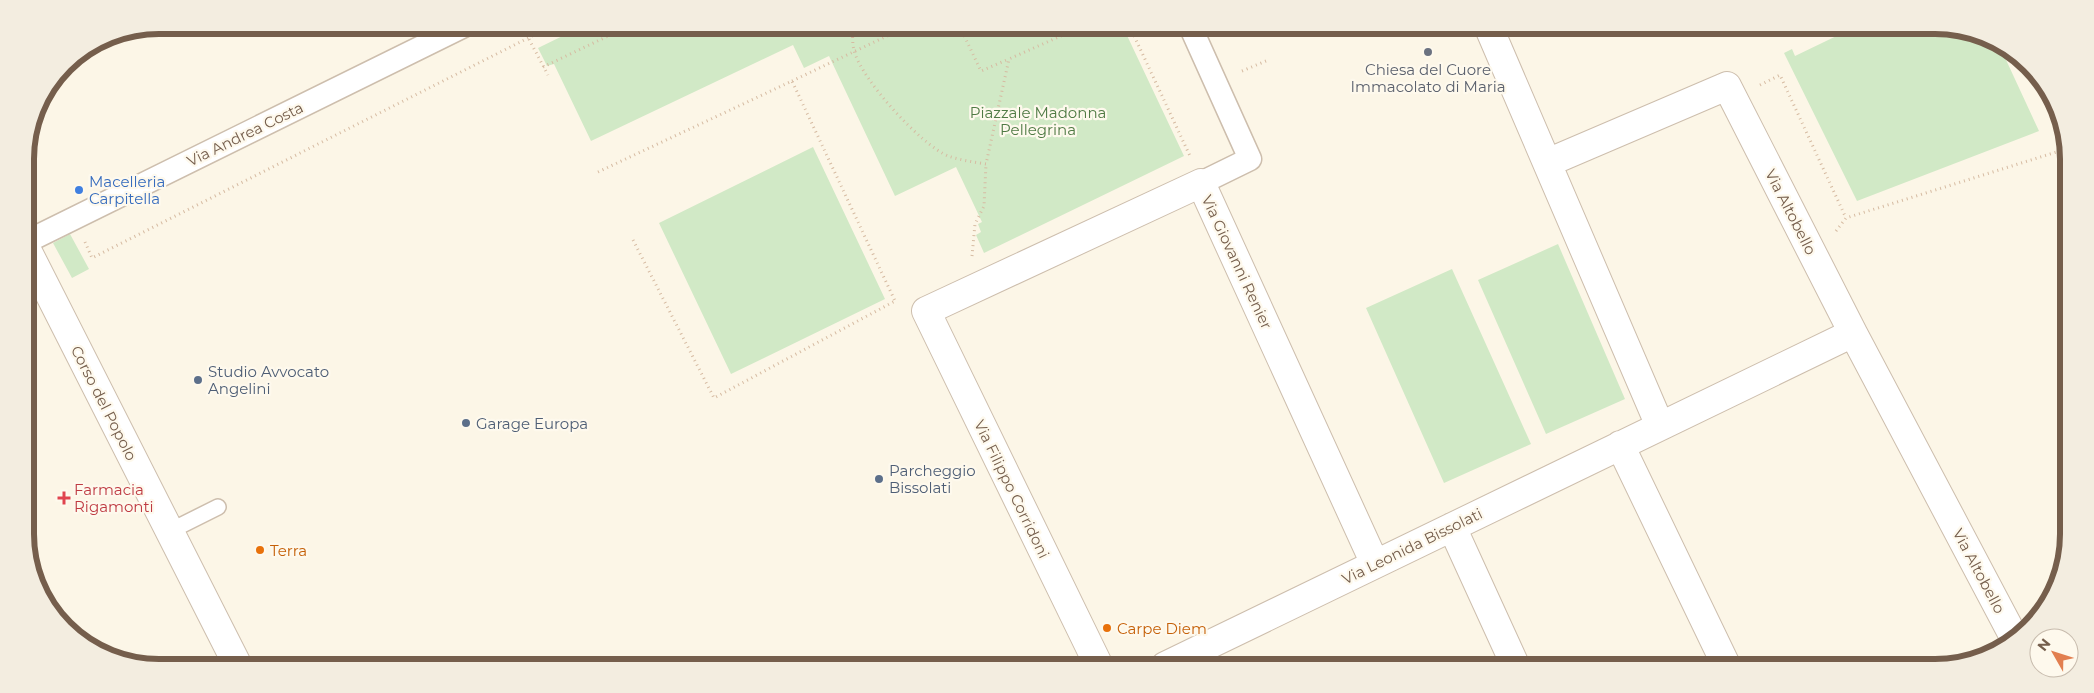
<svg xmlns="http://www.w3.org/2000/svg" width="2094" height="693" viewBox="0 0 2094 693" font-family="Montserrat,sans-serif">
<rect width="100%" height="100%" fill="#fcf6e7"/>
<path fill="#d1e9c6" d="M583 26 1123 27 1184 156 984 253 976 235 981 232 978 224 982 222 956 167 895 196 829 56 804 68 793 45 591 141 554 64 547 66 538 48Z
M1851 29 1970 30 2001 49 2039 131 1857 201 1784 53 1792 49 1795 56Z
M813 147 885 299 731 374 659 223Z
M70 234 89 269 72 278 53 243Z
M1558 244 1625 399 1546 434 1478 280Z
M1452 269 1531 444 1444 483 1366 308Z"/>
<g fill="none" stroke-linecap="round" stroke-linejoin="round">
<g stroke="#cdbead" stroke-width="18">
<path id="service" d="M170 531 218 507"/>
</g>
<g stroke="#cdbead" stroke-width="25">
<path id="pedestrian" d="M1191 28 1250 159 1201 183
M26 242 464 26"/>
</g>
<g stroke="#cdbead" stroke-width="30">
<path id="minor" d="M1489 28 1660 426
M1547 163 1727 86 1853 333 2016 641
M1620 445 1727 667
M1452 527 1516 667
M1099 666 926 311 1201 183 1375 564
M1165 666 1853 333"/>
</g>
<g stroke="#cdbead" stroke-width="30">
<path id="tertiary" d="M26 248 237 664"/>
</g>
<path stroke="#d6bba2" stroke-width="3" stroke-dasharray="1 4" stroke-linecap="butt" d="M522 26 548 75
M852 27C853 34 852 43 854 50 860 78 921 145 948 156 960 160 973 162 986 164L1009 59 1081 27
M960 27 981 71 1009 59
M1130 27 1190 156
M543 67 629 26
M1242 71 1266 61
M792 81 906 27
M2042 83 2066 143
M1760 85 1780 75 1846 218
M598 172 792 81 895 301 897 300
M1836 231 1846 218 2066 149
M633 240 714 398 895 301
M85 242 92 258 552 26
M972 256 975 224 984 206 986 164"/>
<use href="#service" stroke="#fff" stroke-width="15"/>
<use href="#pedestrian" stroke="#fff" stroke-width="22"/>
<use href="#minor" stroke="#fff" stroke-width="28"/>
<use href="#tertiary" stroke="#fff" stroke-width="28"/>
</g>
<circle fill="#6b7280" stroke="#fef9ed" stroke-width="2" cx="1428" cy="52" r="5"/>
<circle fill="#3f7fe0" stroke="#fef9ed" stroke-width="2" cx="79" cy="190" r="5"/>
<g fill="#5c6f8a" stroke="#fef9ed" stroke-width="2">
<circle cx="198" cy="380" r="5"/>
<circle cx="466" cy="423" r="5"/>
<circle cx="879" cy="479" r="5"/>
</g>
<path fill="#e0444e" stroke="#fef9ed" stroke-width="2" d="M61.5 490.5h5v5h5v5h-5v5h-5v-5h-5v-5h5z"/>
<g fill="#e8710a" stroke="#fef9ed" stroke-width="2">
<circle cx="260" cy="550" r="5"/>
<circle cx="1107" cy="628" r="5"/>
</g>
<g text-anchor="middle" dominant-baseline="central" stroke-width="4.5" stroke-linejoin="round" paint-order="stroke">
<g font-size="15" fill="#5b616d" stroke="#fef9ed">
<text x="1428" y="69">Chiesa del Cuore<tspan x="1428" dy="17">Immacolato di Maria</tspan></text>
</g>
<g font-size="15" fill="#4f7a44" stroke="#fef9ed">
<text x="1038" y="112">Piazzale Madonna<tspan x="1038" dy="17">Pellegrina</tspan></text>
</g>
<g font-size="15" fill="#755e4c" stroke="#fef9ed">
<text transform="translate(245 134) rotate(-26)">Via Andrea Costa</text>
<text transform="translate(1791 212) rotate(63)">Via Altobello</text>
<text transform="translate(1237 262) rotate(65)">Via Giovanni Renier</text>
<text transform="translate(104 403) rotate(63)">Corso del Popolo</text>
<text transform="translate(1012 489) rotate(64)">Via Filippo Corridoni</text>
<text transform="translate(1412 546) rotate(-26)">Via Leonida Bissolati</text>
<text transform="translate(1979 571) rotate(62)">Via Altobello</text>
</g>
<g font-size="15" fill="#366cbe" stroke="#fef9ed" text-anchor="start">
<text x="89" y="181">Macelleria<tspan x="89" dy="17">Carpitella</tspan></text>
</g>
<g font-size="15" fill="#4e5e75" stroke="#fef9ed" text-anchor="start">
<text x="208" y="371">Studio Avvocato<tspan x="208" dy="17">Angelini</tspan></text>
<text x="476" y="423">Garage Europa</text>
<text x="889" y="470">Parcheggio<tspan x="889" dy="17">Bissolati</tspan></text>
</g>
<g font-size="15" fill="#be3a42" stroke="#fef9ed" text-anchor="start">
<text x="74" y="489">Farmacia<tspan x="74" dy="17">Rigamonti</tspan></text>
</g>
<g font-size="15" fill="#c56008" stroke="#fef9ed" text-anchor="start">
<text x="270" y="550">Terra</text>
<text x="1117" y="628">Carpe Diem</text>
</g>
</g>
<path d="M0 0H2094V693H0ZM159 34H1935A125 125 0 0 1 2060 159V534A125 125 0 0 1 1935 659H159A125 125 0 0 1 34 534V159A125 125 0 0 1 159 34Z" fill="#f3ede0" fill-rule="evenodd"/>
<path fill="none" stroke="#755e4c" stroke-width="6" d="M159 34H1935A125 125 0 0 1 2060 159V534A125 125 0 0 1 1935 659H159A125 125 0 0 1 34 534V159A125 125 0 0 1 159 34Z"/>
<g transform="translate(2054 653) rotate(309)"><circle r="24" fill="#fef9ed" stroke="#c7bbad"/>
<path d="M0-4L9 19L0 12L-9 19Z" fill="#e27f50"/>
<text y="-8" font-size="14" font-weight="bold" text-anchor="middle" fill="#755e4c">N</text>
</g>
</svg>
